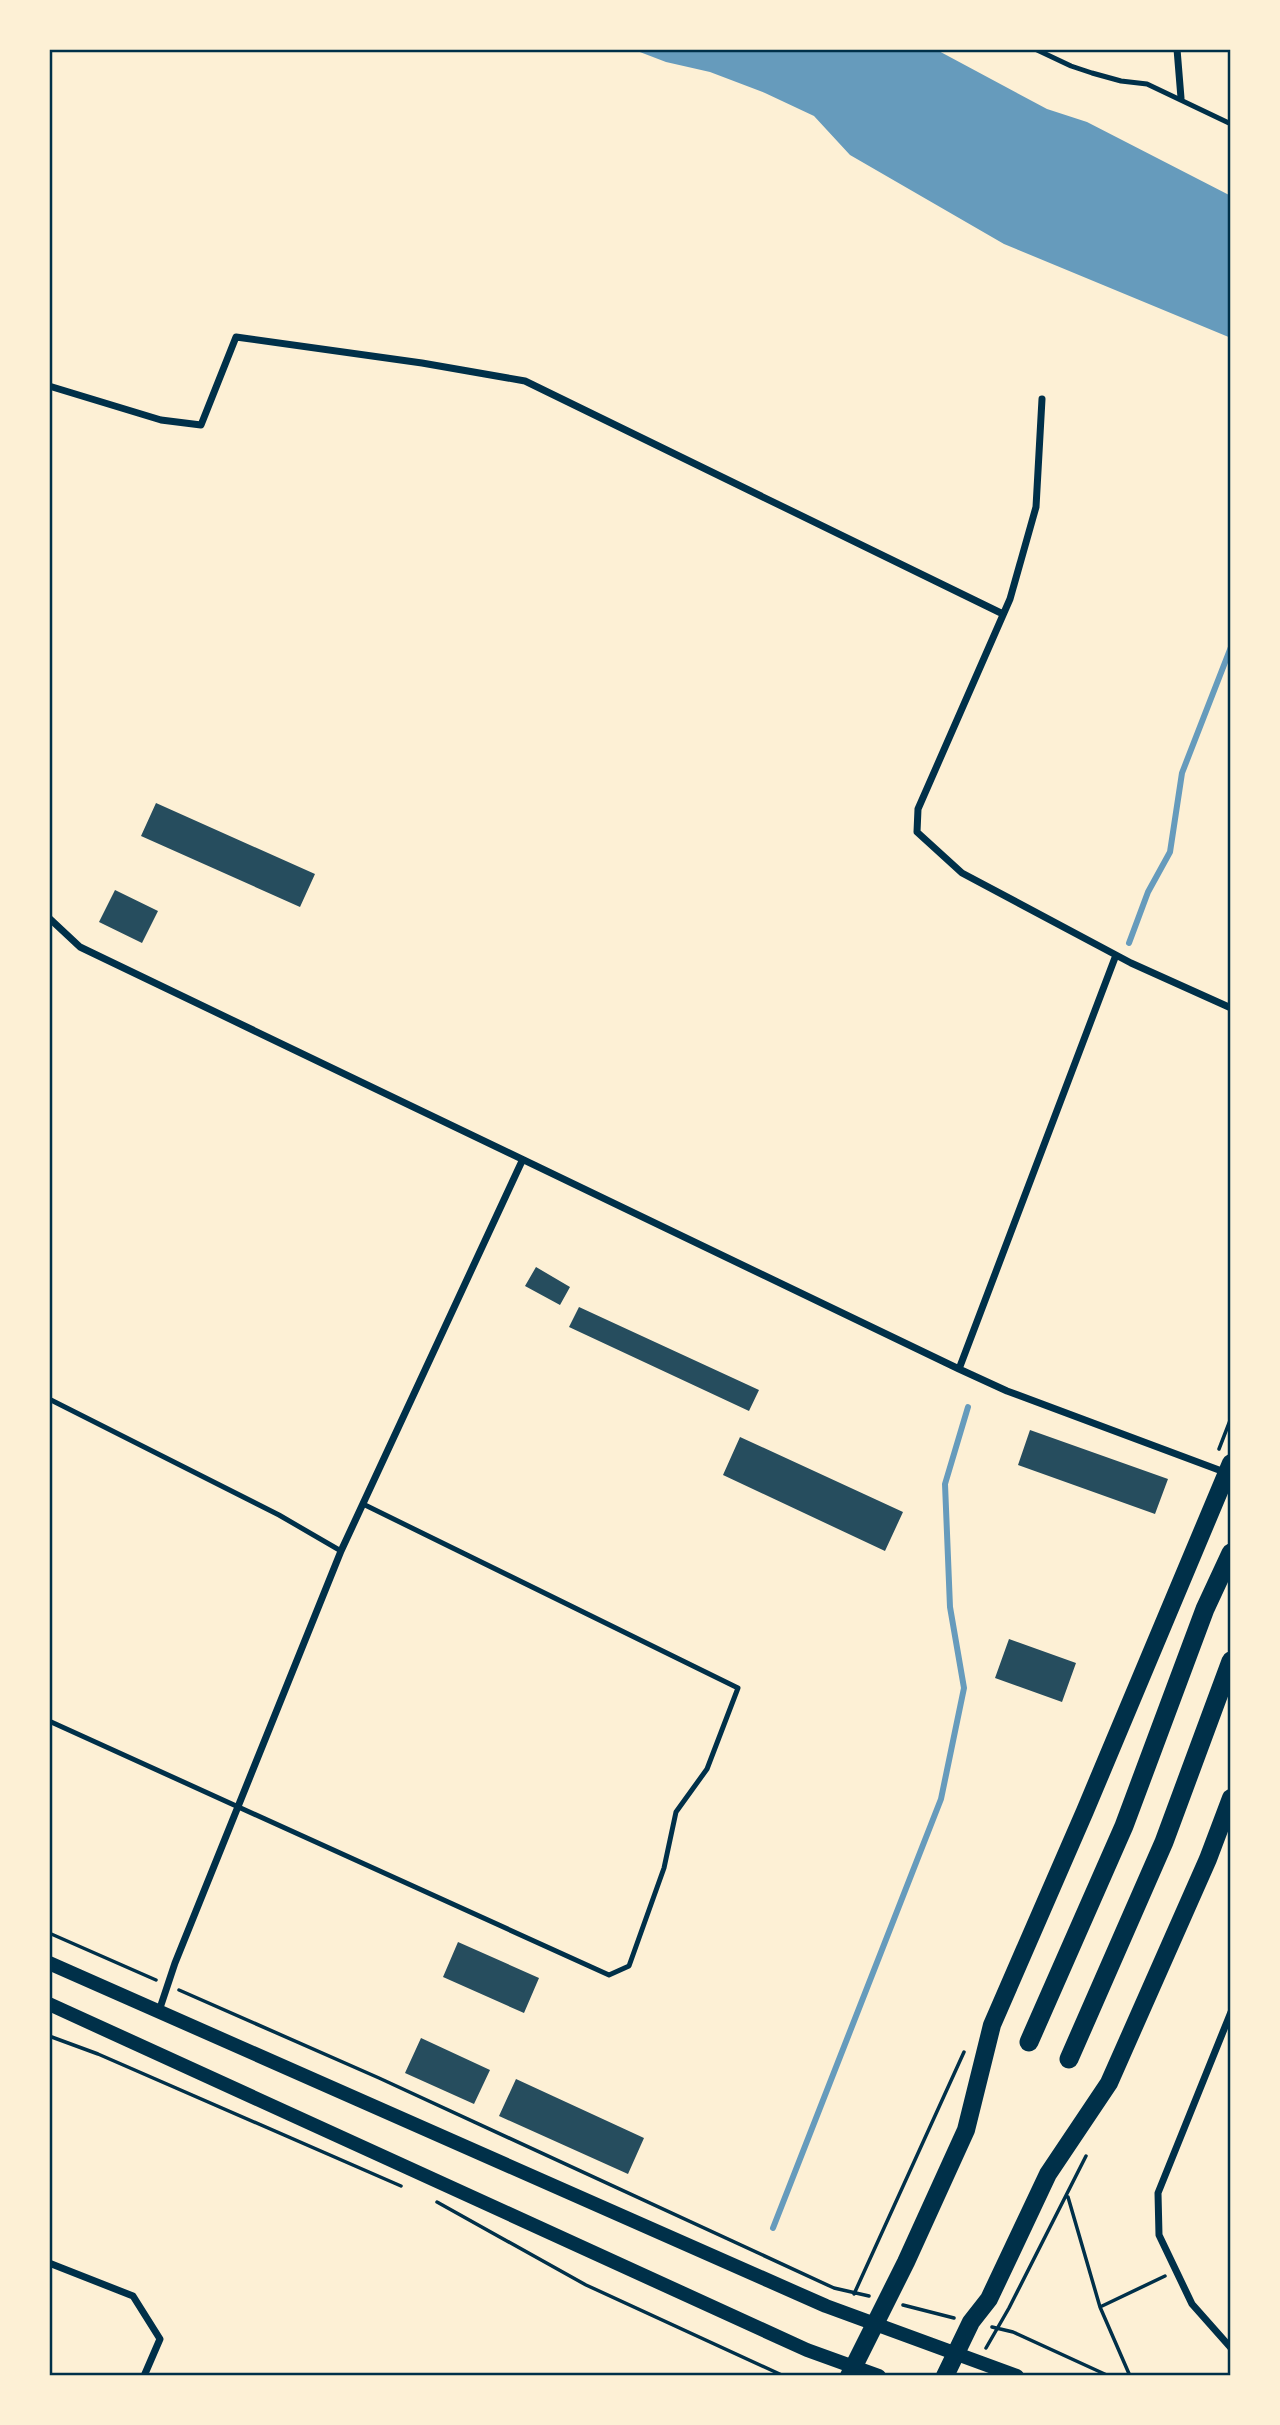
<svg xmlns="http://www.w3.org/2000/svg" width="1280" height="2425" viewBox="0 0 1280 2425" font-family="Lato,sans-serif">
<rect width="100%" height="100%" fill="#fdf0d5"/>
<path fill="#669bbc" d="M632 49H935L1047 109 1087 122 1231 196V338L1004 244 850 155 814 116 765 93 710 72 666 62Z"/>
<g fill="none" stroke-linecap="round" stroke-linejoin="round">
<path stroke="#669bbc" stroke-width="6" d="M1129 943 1148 892 1170 852 1182 773 1231 647
M773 2228 941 1799 964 1688 950 1607 945 1484 968 1407"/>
</g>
<path fill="#264d5e" d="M156 803 315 874 300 907 141 836Z
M115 890 158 911 142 943 99 922Z
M536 1267 570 1287 560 1305 525 1286Z
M579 1307 759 1390 749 1411 569 1327Z
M1030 1430 1168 1479 1155 1514 1018 1465Z
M740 1437 903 1512 885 1551 723 1475Z
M1009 1639 1076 1663 1062 1702 995 1678Z
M458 1942 539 1978 524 2013 443 1977Z
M421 2038 490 2070 474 2104 405 2073Z
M516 2079 644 2138 628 2174 499 2116Z"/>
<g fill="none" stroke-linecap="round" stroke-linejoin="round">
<path stroke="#003049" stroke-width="3.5" d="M1219 1449 1231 1418
M49 1933 156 1980
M179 1990 379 2078 834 2288 869 2296
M49 2036 98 2054 401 2186
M1068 2197 1100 2307 1130 2376
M437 2202 586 2285 784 2376
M854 2294 964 2052
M903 2305 954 2318
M1100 2307 1165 2276
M992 2327 1013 2332 1109 2376
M986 2348 1009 2308 1086 2156"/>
<path stroke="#003049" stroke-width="5" d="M1035 49 1071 66 1092 73 1121 81 1147 84 1231 124
M49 1399 279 1515 341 1551
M49 1721 609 1975 629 1966 664 1868 676 1812 707 1769 738 1688 363 1504"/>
<path stroke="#003049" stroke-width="7" d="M1177 49 1181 98
M49 386 161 420 201 425 236 337 422 363 525 381 1003 614
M1042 399 1036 507 1010 599 918 809 917 832 962 873 1131 963 1231 1008
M49 918 80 947 959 1369 1007 1391 1227 1473
M959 1369 1116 955
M159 2011 175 1963 341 1551 522 1161
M1231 2012 1158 2193 1159 2235 1192 2304 1231 2348
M49 2263 133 2296 160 2339 144 2376"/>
<path stroke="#003049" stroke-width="14" d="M49 1963 826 2306 1017 2376
M49 2004 807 2350 879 2376"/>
<path stroke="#003049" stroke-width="18" d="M849 2376 906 2262 966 2130 992 2025 1085 1811 1231 1463
M945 2376 971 2322 989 2299 1048 2174 1109 2083 1208 1859 1231 1798"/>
<path stroke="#003049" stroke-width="19" d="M1029 2042 1124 1826 1205 1609 1231 1553
M1069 2059 1164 1842 1231 1661"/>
</g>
<rect width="1280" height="2425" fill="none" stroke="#fdf0d5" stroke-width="102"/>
<rect x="51" y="51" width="1178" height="2323" fill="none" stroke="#003049" stroke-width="2.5"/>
</svg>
